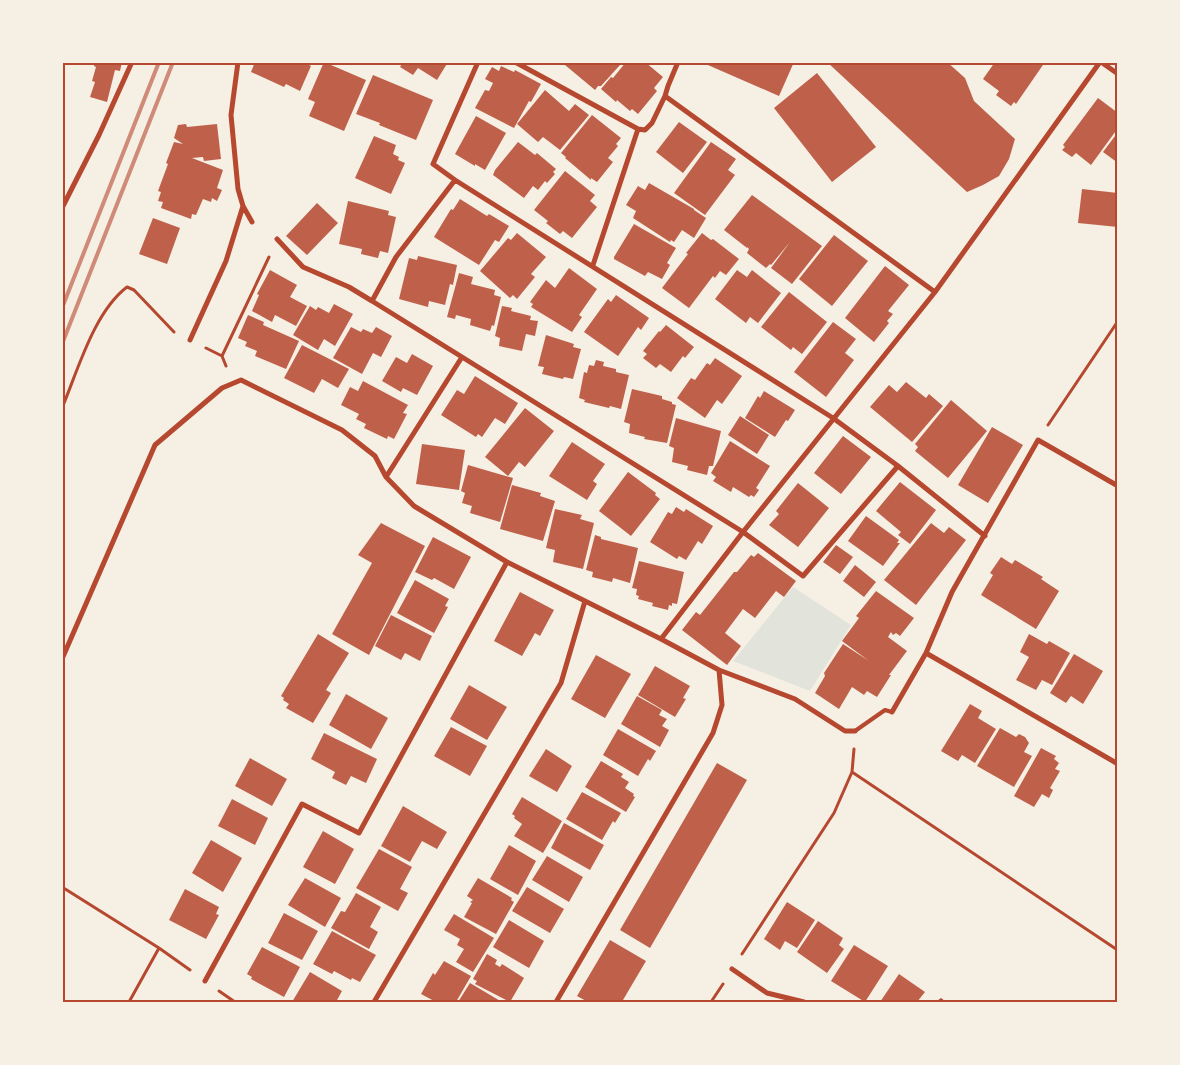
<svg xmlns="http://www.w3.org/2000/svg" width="1180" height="1065" viewBox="0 0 1180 1065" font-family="Rubik,sans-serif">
<rect width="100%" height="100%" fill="#f6efe4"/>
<path fill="#e2e4dc" d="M793 587 851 625 810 691 733 661Z"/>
<path fill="#bf614a" d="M94 62H122L120 71 115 70 107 102 90 97 95 82 92 81 96 67 94 66Z
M255 62H303L311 66 300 91 286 84 284 87 251 72Z
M324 62 366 80 344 131 309 116 315 102 308 99Z
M403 62H448L437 80 418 68 413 75 400 67Z
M567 62H619L620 65 601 86H598L595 90 565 65Z
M626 62H645L663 77 654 88 657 91 638 114 632 109 630 111 617 100 616 102 601 89 611 77 613 78Z
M701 62H794L779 96Z
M827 62H947L965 78 974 101 1015 139 1009 159 999 176 983 185 967 192Z
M995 62H1045L1016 104 1014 102 1011 106 996 95 999 91 983 79Z
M501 66 514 72 515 70 541 84 531 102 529 101 514 128 475 108 485 90 489 91 493 83 485 79 492 67 499 71Z
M817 73 876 147 832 182 774 108Z
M373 75 433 100 416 140 379 125 380 123 356 114Z
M545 90 569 111 575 104 589 115 560 150 543 137 538 142 517 124Z
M1098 98 1118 113V128L1091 165 1076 153 1072 157 1062 150 1065 147 1063 145Z
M592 115 621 138 616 144 618 146 608 158 613 162 597 182 591 178V180L565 158 566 157 561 153Z
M476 116 506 133 485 170 475 164V166L455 154Z
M679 122 707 142 683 173 656 152Z
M186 124 187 127 217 124 221 159 204 161 203 157 192 158 223 170 217 188 222 190 217 201 212 198 211 202 203 199 196 215 192 214 191 219 161 208 163 202 158 201 161 192 158 191 168 164 166 163 174 142 183 144 174 138 178 125Z
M1118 132V163L1103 152Z
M374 136 396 145 393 154 399 157 398 160 405 163 391 194 355 178Z
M518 142 535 155 537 153 556 169 553 172 555 174 547 183 545 181 538 190 533 186 524 198 493 175 495 170Z
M711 142 736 159 728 170 735 175 705 215 674 193Z
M565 171 595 195 590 201 597 207 572 238 563 231 560 234 546 223 548 221 534 210Z
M649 183 694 209V210L706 218 694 238 682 230 674 242 671 240 670 242 633 218 636 211 626 205 638 186 645 190Z
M1082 189 1118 193V227L1078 223Z
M752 195 822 246 792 284 771 268 790 242 771 265 770 264 766 268 747 253 749 249 747 247V248L724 230Z
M460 199 487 216 489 214 509 226 499 242 495 240 479 265 434 237 451 209 453 210Z
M348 201 389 211 388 215 396 217 388 253 380 251 378 258 361 254 362 249 339 244Z
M317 203 338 223 307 255 286 236Z
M153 218 180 228 167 264 139 254Z
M634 224 676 248 667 263 670 265 662 279 648 272 645 276 614 259V257Z
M517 233 546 257 531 274 535 277 517 299 513 295 510 298 480 271 508 238 511 240Z
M702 233 711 240 713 239 739 259 726 275 720 271 715 278 713 276 689 308 662 288 688 254 686 253Z
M834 235 868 261 832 306 799 279Z
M418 256 457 265 453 285 450 284 445 305 429 301 428 307 399 299 409 258 417 260Z
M885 266 909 285 888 311 893 314 887 321 889 323 874 342 845 318Z
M569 268 597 289 579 315 582 317 572 332 531 307 533 304 530 302 546 280 555 288Z
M270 270 297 285 290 297 307 306 296 326 275 315 272 322 252 311 259 295 257 294Z
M737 270 747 277 752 270 781 293 758 323 750 317 746 323 715 299Z
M459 273 473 277 471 284 495 290 494 295 501 297 494 326 492 325 490 331 470 325 471 319 456 315 455 319 447 317Z
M789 292 827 322 802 354 793 347 791 350 761 327Z
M616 295 649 318 641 330 638 327 618 356 584 332 608 299 611 302Z
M334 304 353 314 335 346 324 339 318 350 293 335 310 306 316 310 318 307 329 313Z
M502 306 512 308 511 311 531 316 530 320 538 321 535 336 526 334 522 351 499 346 500 338 495 336Z
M248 315 264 322 263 325 299 341 286 369 255 356 257 351 245 346 247 342 238 338Z
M833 322 856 339 845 353 854 360 826 397 794 372Z
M666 325 694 347 685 358 683 356 671 372 660 364 656 368 643 358 647 354 643 351 659 331 660 332Z
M351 327 361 332 363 329 372 333 376 327 392 336 381 357 373 353 362 374 333 358Z
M546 335 574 344 573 347 581 349 573 379 564 377 563 379 542 374 544 367 538 366Z
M302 345 349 369 338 388 322 379 314 393 284 378Z
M412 354 433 366 417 395 403 388 401 392 382 381 396 357 407 363Z
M715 358 742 376 722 404 717 400 705 418 677 398 691 378 695 380 707 363 710 365Z
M596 360 604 362 603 366 616 369V372L629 375 621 409 610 406 609 408 584 402 585 400 579 398 584 372 587 373 589 365 594 366Z
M475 376 518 403 505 424 495 418 482 437 478 434 476 437 441 415 457 390 464 394Z
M363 381 408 405 403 413 407 414 394 439 388 436 387 439 364 428 366 424 356 419 359 414 341 405 350 387 358 391Z
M906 382 926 398 929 394 943 406 912 442 870 407 889 385 897 392Z
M632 389 662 396V399L672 402V404L676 405 667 443 644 439 645 437 629 433 630 424 624 422Z
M764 391 795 410 788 421 786 420 775 437 745 418 758 396 760 398Z
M951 400 987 431 948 478 915 451 918 447 915 444Z
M525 408 554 431 525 467 519 462 508 476 485 457Z
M740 416 769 435 757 454 728 435Z
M676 418 721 431 713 466H709L707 475 687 470 688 466 672 462 674 448 669 446Z
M992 427 1023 445 988 503 958 485Z
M843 436 871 457 841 494 814 473Z
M730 441 770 466 756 488 759 490 754 497 751 495 749 497 733 487 731 492 713 481 716 477 711 473Z
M572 442 605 464 593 481 597 484 587 500 549 476Z
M422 444 465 450 459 490 416 484Z
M468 465 513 478 500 522 470 513 472 506 462 503 465 493 461 491Z
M628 472 656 493 655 495 660 499 631 536 599 511Z
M900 482 936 510 910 544 898 535 901 532 876 511Z
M798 483 829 508 798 547 769 525 779 514 776 511Z
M512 485 541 493 540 496 555 501 543 541 500 529Z
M676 507 684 512 686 509 713 526 702 544 698 541 686 560 679 556 677 559 650 542 668 512 672 514Z
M555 509 582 515 580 519 594 523 583 569 553 562 555 550 546 548Z
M866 516 899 540 897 543H900L883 566 848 541Z
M381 523 425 546 369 655 332 634 372 563 358 555Z
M931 523 944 533 949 527 966 540 916 605 884 580Z
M595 535 601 537V539L638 548 630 583 613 578 612 582 592 577 593 572 586 570Z
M433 537 471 557 454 589 434 578 432 580 415 572Z
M836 545 853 557 840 574 823 562Z
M758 553 796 581 784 597 776 591 755 618 743 609 725 633 741 646 727 665 682 630 696 612 700 615 734 572H737L751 555 754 557Z
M1001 557 1012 564 1015 560 1043 577 1041 579 1059 591 1036 629 981 595 993 575 990 573Z
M639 561 684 572 677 604 672 603V606L669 605 668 610 652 606 653 603 638 599 639 596 636 595 637 589 632 588Z
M855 565 876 582 864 597 843 581Z
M415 580 449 599 445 606 448 607 434 633 397 613Z
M876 591 914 618 900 636 896 633 893 635 891 632 888 637 907 651 889 675H891L877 697 867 691 864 695 852 687 839 709 815 693 825 676 824 673 843 644 869 661 842 641 859 618 856 616Z
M520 592 554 610 540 636 535 633 522 656 494 641Z
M391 615 432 636 420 661 405 653 401 660 375 646Z
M318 634 349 653 326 690 331 693 313 723 286 708 289 704 283 700 284 698 281 696Z
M1029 634 1047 644 1049 641 1070 653 1052 685 1042 680 1036 690 1016 680 1029 657 1020 652Z
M1074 654 1103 671 1083 704 1071 696 1066 703 1050 693Z
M596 655 631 674 605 718 571 699Z
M655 666 690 686 683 698 686 699 675 717 638 695Z
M469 685 507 707 487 740 450 719Z
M346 694 388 718 371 749 329 725Z
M637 696 662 710 659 715 667 719 662 726 669 730 660 747 621 724Z
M970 704 982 711 978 718 996 729 975 763 962 755 958 761 941 751Z
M451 727 487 746 470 776 434 756Z
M1000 728 1016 737 1019 734 1025 737 1029 743 1024 752 1032 756 1014 787 977 766Z
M618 729 656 751 650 761 648 759 638 776 603 755Z
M324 733 377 759 366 783 351 776 346 785 332 778 335 772 311 759Z
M1041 748 1056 756 1054 759 1059 763 1055 769 1060 771 1050 788 1053 790 1049 798 1042 794 1034 807 1014 796Z
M546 749 572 766 557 792 529 776Z
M250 758 287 779 272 806 235 786Z
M601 761 623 774 621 777 629 782 625 788 634 794 633 796 635 797 626 812 585 787Z
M717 763 747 780 650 948 620 930Z
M582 792 621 813 615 823 613 821 602 840 566 819Z
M522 797 562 821 543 853 514 836 522 824 514 818 515 816 512 814Z
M232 799 268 818 255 845 218 826Z
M403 806 447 832 437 849 422 841 410 862 381 846Z
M564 823 604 845 590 870 551 848Z
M323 831 354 849 335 884 303 867Z
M211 840 242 858 223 892 192 873Z
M509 845 536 861 518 895 490 879Z
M379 849 412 867 400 889 408 893 398 911 356 888Z
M547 856 583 877 569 902 532 880Z
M305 878 341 898 325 927 288 905Z
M478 878 512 898 511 900 514 902 496 934 464 917 472 903 470 902 473 900 467 896Z
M527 887 564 909 550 933 512 911Z
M185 889 219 907 216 914 219 915 206 939 169 920Z
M356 893 381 907 370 927 378 932 369 949 331 928 341 911 345 912Z
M787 902 815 920 797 948 785 941 780 950 764 939Z
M284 913 318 931 302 960 268 943Z
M454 914 494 938 473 972 456 962 464 949 457 945 460 939 444 930Z
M509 920 544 941 529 968 493 947Z
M818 921 843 938 839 945 844 949 827 973 797 952Z
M332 931 376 955 360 982 352 978 351 980 334 971 332 974 313 964Z
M610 940 646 961 623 1000 625 1002H588L577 996Z
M854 945 888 966 865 1002 831 981Z
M262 947 300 967 284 997 251 979 252 977 247 974Z
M487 954 497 960 495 964 500 967 502 964 524 978 510 1002 475 984 477 981 473 979Z
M444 961 471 976 456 1002H436L421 994 433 973 435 975Z
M310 972 342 991 336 1002H292Z
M899 974 925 992 917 1002H880Z
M470 983 502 1002H458Z"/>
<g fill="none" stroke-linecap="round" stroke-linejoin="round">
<path stroke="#b5482f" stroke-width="3" d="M206 348 222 356 226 366
M222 356 269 257
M62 408C78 370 94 312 127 287L134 290 174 332
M1048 425 1118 321
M852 772 1116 949
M62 887 159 948 190 970
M742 954 834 813 852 772 854 749
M219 991 235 1002
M129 1002 159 948
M711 1002 723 984"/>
<path stroke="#b5482f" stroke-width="4" d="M855 731 885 710 892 712"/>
<path stroke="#b5482f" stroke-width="5" d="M238 62 231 115 238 189 243 206 252 222
M515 62 638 129
M678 62 668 86 665 96 935 292
M1101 62 1118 74
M455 180 433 164 478 62
M62 208 99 135 132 62
M277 239 303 267 349 287 372 301
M593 265 638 129 645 130 652 123 665 96
M190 340 226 261 243 206
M898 466 803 576 743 532 372 301 396 257 455 180 833 418 898 466 985 536
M386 477 414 506 507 562 661 639 719 670 722 705 713 733 556 1002
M661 639 743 532 935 292 1100 62
M926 653 1118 764
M62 659 155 445 222 388 241 380 342 430 375 456 386 477 462 357
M719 670 795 699 845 731H855
M892 712 926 653 952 592 1038 440 1118 486
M732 969 767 993 804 1002
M205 981 302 804 359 833 507 562
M374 1002 561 683 585 601
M940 1002 941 1001"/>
<path stroke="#cf8b77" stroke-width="4" d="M62 308 159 62
M62 344 173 62"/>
</g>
<rect width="1180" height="1065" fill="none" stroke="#f6efe4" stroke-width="128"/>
<rect x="64" y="64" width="1052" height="937" fill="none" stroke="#b5482f" stroke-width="2"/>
</svg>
